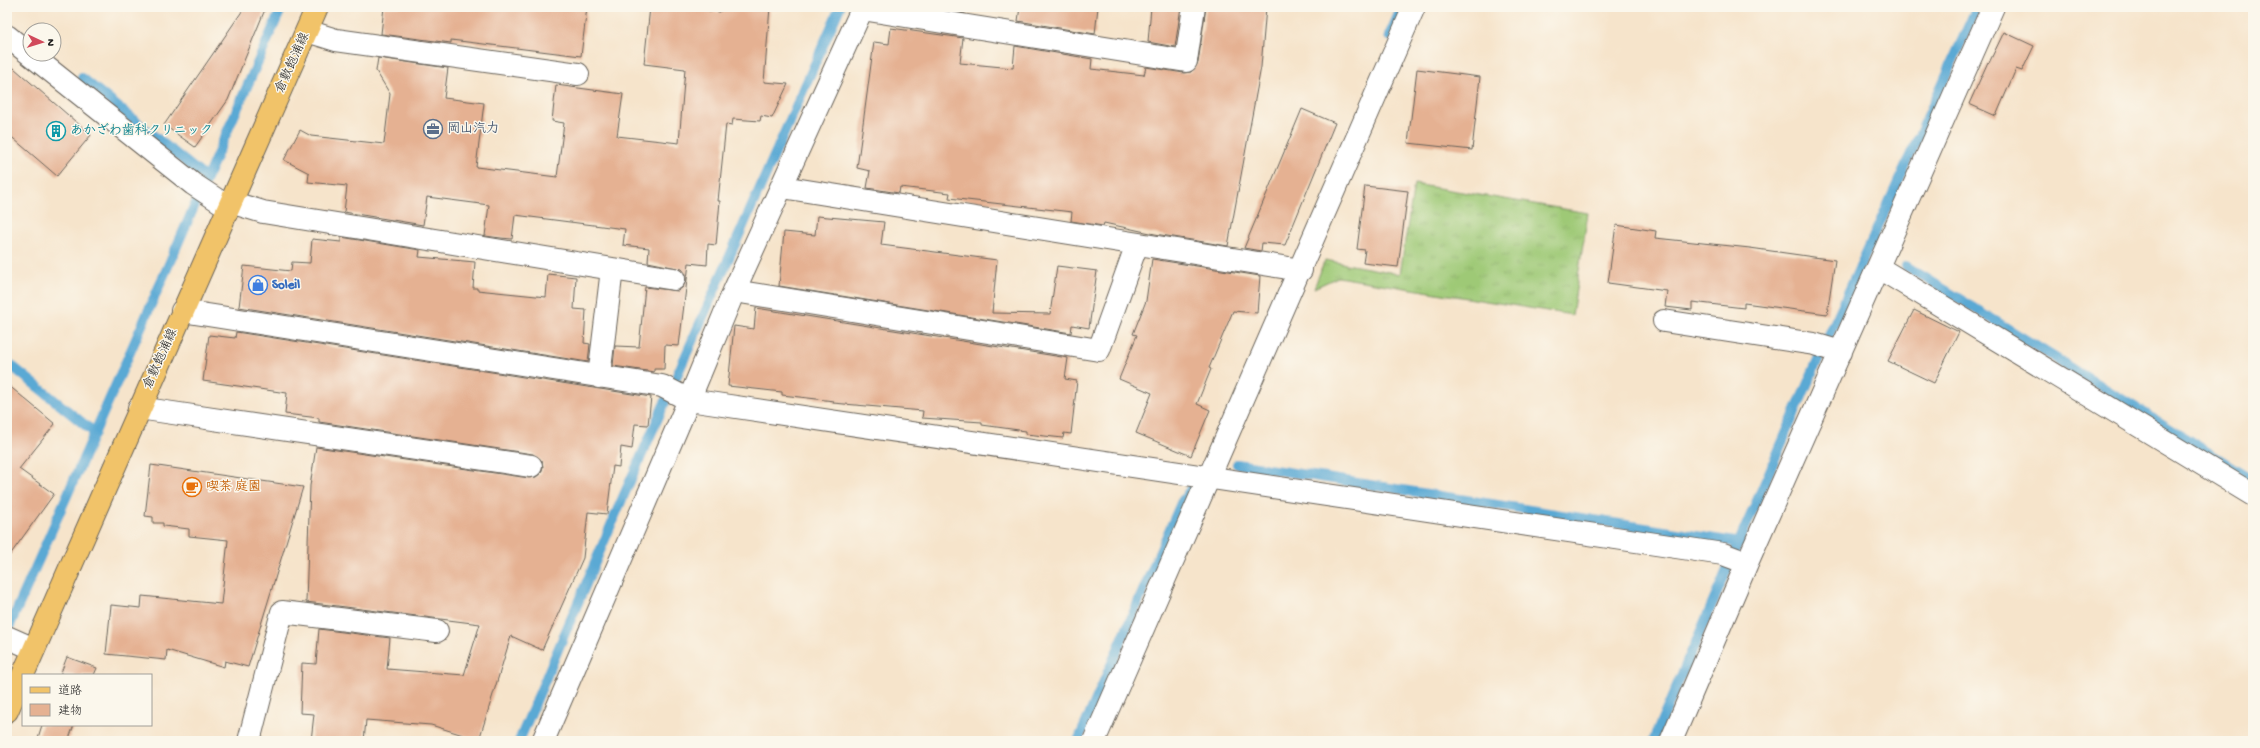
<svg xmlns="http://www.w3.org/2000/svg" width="2260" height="748" viewBox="0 0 2260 748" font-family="'Gochi Hand','Klee One',sans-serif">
<defs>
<pattern id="grass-tufts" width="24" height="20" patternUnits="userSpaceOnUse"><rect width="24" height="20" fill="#9ec976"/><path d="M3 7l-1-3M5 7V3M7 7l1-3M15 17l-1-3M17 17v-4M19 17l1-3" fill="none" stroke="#88ac66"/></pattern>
</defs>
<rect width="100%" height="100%" fill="#fbf7ec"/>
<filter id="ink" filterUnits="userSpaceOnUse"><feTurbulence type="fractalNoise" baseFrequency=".025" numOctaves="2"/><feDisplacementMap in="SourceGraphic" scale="8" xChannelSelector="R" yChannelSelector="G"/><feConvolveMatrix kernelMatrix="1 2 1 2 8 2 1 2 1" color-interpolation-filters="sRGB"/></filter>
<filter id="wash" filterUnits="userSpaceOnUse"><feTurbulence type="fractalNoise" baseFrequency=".012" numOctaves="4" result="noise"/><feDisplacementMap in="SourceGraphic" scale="16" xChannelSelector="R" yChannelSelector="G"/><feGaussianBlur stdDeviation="0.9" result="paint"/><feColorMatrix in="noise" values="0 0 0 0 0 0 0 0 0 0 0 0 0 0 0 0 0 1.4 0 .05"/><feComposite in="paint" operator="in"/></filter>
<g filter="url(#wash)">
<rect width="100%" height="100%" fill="#f6e4cb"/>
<path fill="url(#grass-tufts)" stroke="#5d7249" d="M1414 184 1588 213 1572 315 1338 277 1314 288 1325 260 1400 274Z"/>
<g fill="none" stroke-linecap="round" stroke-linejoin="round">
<path stroke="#5aa9d4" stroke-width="10" d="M1389 36 1402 7
M82 78 207 179
M1906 266 2253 480
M7 362 95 433
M1237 464 1741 543
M7 632 282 7
M519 741 620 504 840 7
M1078 741 1181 503 1191 489
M1653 741 1816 364 1977 7"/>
</g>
<g id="blocks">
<path fill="#e5b192" d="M245 7H266L228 100 195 147 164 125Z
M384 7H587L581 56 451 40V43L381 34Z
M650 7H676L720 12 721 7H770L764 82 788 84 772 118 761 116 760 121 733 119 732 125 726 124 718 201H720L716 245 708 244 707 265 689 263 679 346 665 345 664 369H654V372L613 366 615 346 639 347 645 287 678 291 683 287 686 281V274L682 269 648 262 649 248 623 245 625 229 515 215 512 239 501 238 485 236 489 205 427 197 423 225 344 212 347 186 308 182 309 173 284 160 300 130 311 136 384 144 390 94 376 71 378 58 448 68 444 98 484 103 476 167 557 177 564 123 552 121 556 85 623 94 617 136 679 143 685 69 644 64Z
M928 7H966L965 13Z
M1020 7H1098L1095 34 1018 21Z
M1151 7H1181L1175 47 1148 42Z
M1206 7H1266L1261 67 1228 246 1155 234 1104 223 1103 226 1071 221 1072 212 949 198 950 193 900 187 899 193 867 188 870 171 857 168 874 42 889 44 891 28 963 38 960 63 1013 68 1015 46 1092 59 1091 69 1144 75 1146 67 1184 73 1191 72 1198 63Z
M2004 32 2034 46 2022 71 2016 69 1996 116 1969 104 1988 62 1989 63Z
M7 62 91 135 57 176 7 133Z
M1417 69 1480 77 1472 150 1408 143Z
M1302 109 1335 123 1285 245 1262 243 1261 251 1244 248Z
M1365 186 1408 191 1398 267 1363 263 1365 250 1357 249Z
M817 216 884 222 881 245 997 260 992 313 1050 314 1057 266 1097 271 1089 328 1072 325 1071 333 779 286 784 232 815 235Z
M1616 225 1656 231 1655 238 1750 248 1835 260 1827 314 1744 303V308L1692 302V310L1665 307 1667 291 1608 283Z
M341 237 420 250 419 257 475 262 473 288H477V290L546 297 548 274 576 277 574 309 586 310 584 343 590 344 588 362 239 307 244 266 291 271 292 262 310 263 312 239 341 242Z
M1152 259 1260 276 1257 313 1233 311 1209 368 1211 369 1197 404 1210 410 1191 456 1136 433 1152 393 1119 379 1137 335 1133 334 1146 301Z
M756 308 1068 358 1065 379 1077 381 1071 434 1064 433 1063 438 1026 434V431L982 425V422L922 418 923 411 833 403 834 401 782 395V392L728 386 734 326 754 329Z
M1914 310 1959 332 1934 383 1888 361Z
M236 332 651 397 648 425 635 424 632 449 621 447 619 467 613 466 607 514 588 512 583 558 542 650 511 636 479 740 431 725 366 720 364 741H311L314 714 300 713 302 663 316 664 319 629 390 638 387 669 464 675 480 624 306 602 310 486 316 447 529 478 536 477 541 473 543 467 542 461 533 454 319 422V418L285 414 287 393 203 381 209 335 235 338Z
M7 384 55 424 19 469 54 494 7 559Z
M151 465 303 487 248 667 225 661 224 667 167 650 166 660 106 654 111 605 141 608 142 596 221 604 228 540 189 536V529L163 526V523H153V517L145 516Z
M67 657 97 668 94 675H60Z
M42 725H74L68 741H37Z"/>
</g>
</g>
<g filter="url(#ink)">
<use href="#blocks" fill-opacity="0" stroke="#686259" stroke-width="1"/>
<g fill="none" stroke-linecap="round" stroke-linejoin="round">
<g stroke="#686259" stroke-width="24">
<path id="street" d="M862 9 1186 61 1194 7
M307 31 336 40 578 74
M7 36 193 184 228 207
M782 187 1301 270
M230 202 263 212 674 279
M1879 268 2253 495
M734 291 1099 350 1137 244
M182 311 662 386 689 400 1723 554 1747 563
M1664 321 1814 344 1841 352
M599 377 612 269
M139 408 531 466
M7 637 34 649
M249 741 282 612 437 631
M543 741 689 400 734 291 863 7
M1094 741 1414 7
M1671 741 1747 563 1993 7"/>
</g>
<g stroke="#686259" stroke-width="24">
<path id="primary" d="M7 711 317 7"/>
</g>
<use href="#street" stroke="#fff" stroke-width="22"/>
<use href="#primary" stroke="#f1c369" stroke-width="22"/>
</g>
</g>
<defs>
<g id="office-ring" transform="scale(1)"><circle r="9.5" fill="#fbf7ec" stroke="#5c6f8a" stroke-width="1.5"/><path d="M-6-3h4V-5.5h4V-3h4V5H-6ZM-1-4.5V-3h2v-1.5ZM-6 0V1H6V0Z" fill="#5c6f8a"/></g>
<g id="building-ring" transform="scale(1)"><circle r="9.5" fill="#fbf7ec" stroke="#0f9aa8" stroke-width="1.5"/><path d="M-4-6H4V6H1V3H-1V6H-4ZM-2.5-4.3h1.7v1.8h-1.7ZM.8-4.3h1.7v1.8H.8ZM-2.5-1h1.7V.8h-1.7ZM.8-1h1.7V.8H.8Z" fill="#0f9aa8"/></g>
<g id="shop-ring" transform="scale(1)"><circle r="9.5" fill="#fbf7ec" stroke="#3f7fe0" stroke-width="1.5"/><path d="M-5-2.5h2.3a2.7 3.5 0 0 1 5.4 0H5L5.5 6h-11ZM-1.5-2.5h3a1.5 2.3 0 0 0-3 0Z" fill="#3f7fe0"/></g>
<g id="cafe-ring" transform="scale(1)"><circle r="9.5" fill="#fbf7ec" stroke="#e8710a" stroke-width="1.5"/><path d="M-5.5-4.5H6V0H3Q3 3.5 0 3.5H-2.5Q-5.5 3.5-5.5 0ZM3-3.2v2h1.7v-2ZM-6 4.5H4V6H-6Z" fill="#e8710a"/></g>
</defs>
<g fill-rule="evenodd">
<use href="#office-ring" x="433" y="129"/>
<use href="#building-ring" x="56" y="131"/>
<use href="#shop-ring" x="258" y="285"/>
<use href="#cafe-ring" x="192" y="487"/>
</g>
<g text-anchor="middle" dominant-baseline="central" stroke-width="3" stroke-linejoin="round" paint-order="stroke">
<g font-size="13" fill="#1c1c1c" stroke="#fbf7ec">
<text transform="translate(293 63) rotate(-66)">倉敷飽浦線</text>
<text transform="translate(161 359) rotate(-66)">倉敷飽浦線</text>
</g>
<g font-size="13" font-weight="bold" fill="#4e5e75" stroke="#fbf7ec" text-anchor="start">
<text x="447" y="129">岡山汽力</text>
</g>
<g font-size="13" font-weight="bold" fill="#0d838f" stroke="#fbf7ec" text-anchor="start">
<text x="70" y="131">あかざわ歯科クリニック</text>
</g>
<g font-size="13" font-weight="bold" fill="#366cbe" stroke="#fbf7ec" text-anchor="start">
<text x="272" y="285">Soleil</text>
</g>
<g font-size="13" font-weight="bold" fill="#c56008" stroke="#fbf7ec" text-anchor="start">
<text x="206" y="487">喫茶 庭園</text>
</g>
</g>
<rect width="2260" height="748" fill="none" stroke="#fbf7ec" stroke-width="24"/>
<rect x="22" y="674" width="130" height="52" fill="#fbf7ec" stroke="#a29f99"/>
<rect x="30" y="687" width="20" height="6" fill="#f1c369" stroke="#a29f99"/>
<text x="58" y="694" font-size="12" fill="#1c1c1c">道路</text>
<rect x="30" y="704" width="20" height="12" fill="#e5b192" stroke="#a29f99"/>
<text x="58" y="714" font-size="12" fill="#1c1c1c">建物</text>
<g transform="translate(42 42) rotate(94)"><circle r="19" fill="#fbf7ec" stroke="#a29f99"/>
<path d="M0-3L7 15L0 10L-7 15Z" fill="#d1495b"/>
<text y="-6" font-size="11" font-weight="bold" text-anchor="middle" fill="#1c1c1c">N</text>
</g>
</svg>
